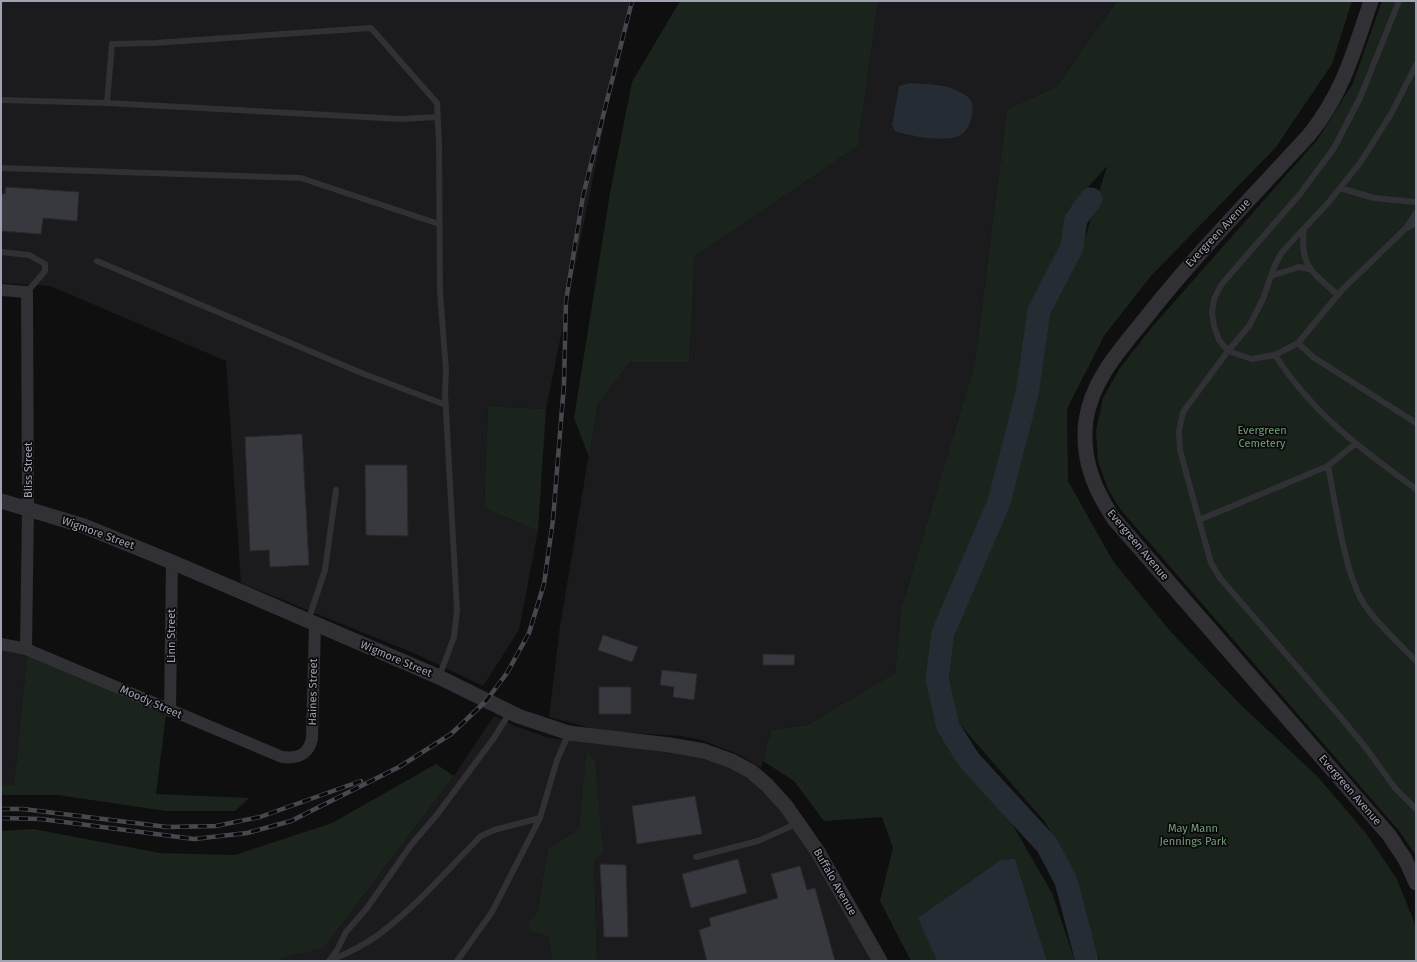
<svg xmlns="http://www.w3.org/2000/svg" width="1417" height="962" viewBox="0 0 1417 962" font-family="'Fira Sans',sans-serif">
<rect width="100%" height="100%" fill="#0f0f10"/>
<path fill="#1b1b1d" d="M1 1H629L546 409 488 406 484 508 538 531 519 630 483 686 418 655 241 583 226 361 50 286 1 283Z
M878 1H1117L1056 87 1007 109 975 363 901 609 895 673 807 725 771 730 761 768 742 756 702 740 681 736 602 731 549 717 560 626 597 406 630 362H689L695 256 858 146Z
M1 650 27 655 14 785 1 784Z
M494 716 515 726 549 738 680 752 706 758 732 768 754 783 778 805 810 851 872 961H597L594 859 586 753 579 829 548 849 537 913 530 931 549 936 552 961H280L281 958 323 949 454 776Z"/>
<path fill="#1b231d" d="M680 1H878L858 146 695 256 689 362H630L597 406 589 457 574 418 610 193 632 82Z
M1117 1H1352L1332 64 1276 147 1150 277 1104 336 1067 409 1068 481 1113 561 1170 631 1240 704 1317 776 1365 832 1397 879 1416 927 1415 961H1100L1081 910 1069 863 1045 822 957 721 945 672 964 600 1009 501 1027 426 1045 324 1080 255 1107 166 1066 212V247L1027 320 1016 399 991 499 936 629 928 682 940 737 1011 822 1052 893 1075 961H1047L1015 859 936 957 937 961H911L880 901 893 848 882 817 824 821 794 781 763 761 771 730 807 725 895 673 901 609 975 363 1007 109 1056 87Z
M1382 1H1416V856L1400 832 1120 509 1108 489 1098 461 1096 431 1103 398 1120 368 1152 327 1318 139 1353 83Z
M488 406 546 409 538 531 484 508Z
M27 655 166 715 156 794 249 798 235 811H166L58 795H1V784L14 785Z
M586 752 595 760 603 853 594 859 597 961H552L549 937 530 931 529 922 537 913 548 849 579 829Z
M436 764 454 776 323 949 282 958 280 961H1V831L33 829 160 853 235 855 332 823Z"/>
<path fill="#252c34" d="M910 83C921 84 943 84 953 89 957 91 965 94 969 98 977 106 971 128 962 134 949 144 909 136 895 131L892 125 899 86Z
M1015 859 1047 961H937L918 918 1001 860Z"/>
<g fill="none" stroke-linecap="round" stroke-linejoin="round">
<path stroke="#252c34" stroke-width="23" d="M1087 961 1066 881 1047 845 969 760 948 727 937 678 943 633 999 502 1027 394 1039 311 1072 247 1076 219 1091 199"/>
</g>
<path fill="#38393e" stroke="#29292c" d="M6 187 79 192 77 221 43 218 41 234 1 231V194H5Z
M302 434 309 565 270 567 269 550 250 551 245 437Z
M365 465H407L408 536 366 535Z
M603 635 638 647 632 662 598 650Z
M763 654 795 655 794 665H763Z
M662 670 697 674 694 700 673 697 674 687 660 685Z
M599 687H631V714H599Z
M695 796 702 834 637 844 632 806Z
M738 859 747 893 691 908 682 874Z
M600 864 626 865 628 937H604Z
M800 866 807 890 815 888 835 961H707L699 930 711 926 709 918 778 898 771 874Z"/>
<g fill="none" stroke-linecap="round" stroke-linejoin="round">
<path stroke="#303035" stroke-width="6" d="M1 100 107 103
M437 117 401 119 107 103 112 44 154 43 371 28 437 103 439 143 440 291 446 371 445 393 457 610 454 637 439 677
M1 168 301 178 439 224
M1340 188 1374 198 1416 202
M1416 223 1405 229 1342 290 1298 343 1275 355C1312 413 1361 449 1416 489
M1406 228 1416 213
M1304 229C1299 266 1313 273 1338 295
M1 252 29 255 45 264V271L27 292
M97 261 364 374 446 405
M1271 276 1299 267 1309 269
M1298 343 1313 357 1416 423
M1275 355 1252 359 1228 351 1219 340 1214 326 1212 313 1214 299 1221 285 1300 194 1334 148 1360 98 1399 1
M1355 444 1328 466C1336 504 1344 573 1364 604 1378 625 1399 643 1416 661
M1328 466 1199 520 1211 563 1220 578 1337 713 1366 748 1395 788 1416 809
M1199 520 1180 450 1179 431 1183 412 1228 351 1249 326 1263 299 1274 267 1282 252 1328 203 1360 163 1391 114 1416 65
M308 621 325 570 336 490
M696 857 758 841 798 823
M329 961C346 954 363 946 378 935 416 907 447 870 481 836L494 830 540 818 557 760 569 733
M329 961 337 950 346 932 367 908 411 845 436 816 494 738 510 712
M457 961 492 912 540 818"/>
<path stroke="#303035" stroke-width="12" d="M1 290 27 292 28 509 26 649
M1 644 26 649 282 757C298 759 308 755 312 739L315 624
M170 711 172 562"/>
<path stroke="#303035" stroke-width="15" d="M1371 1C1354 51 1343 93 1309 135 1253 196 1195 255 1144 320 1120 350 1092 380 1086 420 1081 458 1094 489 1114 519L1389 835 1405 859 1416 883
M1 501 84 526 172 562 439 677 518 716 569 733 670 745 704 751 732 761 752 772 767 785 786 806 818 852 880 961"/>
<g stroke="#47484f" stroke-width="4.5">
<path id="rail" d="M1 809H23L167 827 216 826 260 817 361 781
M1 818 41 819 194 839 247 833 291 821 399 767 451 734 486 701 507 673 529 633 544 584 553 520 564 384 566 301 583 196 632 1"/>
</g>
<use href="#rail" stroke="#0a0a0b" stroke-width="3" stroke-dasharray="9" stroke-linecap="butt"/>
</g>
<g text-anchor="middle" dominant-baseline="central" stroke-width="3.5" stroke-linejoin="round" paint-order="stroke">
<g font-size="11" fill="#9fa3b2" stroke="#0a0a0b">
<text transform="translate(1218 233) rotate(-47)">Evergreen Avenue</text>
<text transform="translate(28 470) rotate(-90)">Bliss Street</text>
<text transform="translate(98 533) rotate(20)">Wigmore Street</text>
<text transform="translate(1138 545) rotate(50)">Evergreen Avenue</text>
<text transform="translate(171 636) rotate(-90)">Linn Street</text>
<text transform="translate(396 659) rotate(23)">Wigmore Street</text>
<text transform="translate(313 692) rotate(-89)">Haines Street</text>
<text transform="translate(151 702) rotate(24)">Moody Street</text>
<text transform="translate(1350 790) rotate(49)">Evergreen Avenue</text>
<text transform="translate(835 882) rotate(60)">Buffalo Avenue</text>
</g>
<g font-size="11" fill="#759e7b" stroke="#0a0a0b">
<text x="1262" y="430">Evergreen<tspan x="1262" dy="13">Cemetery</tspan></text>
<text x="1193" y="828">May Mann<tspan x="1193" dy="13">Jennings Park</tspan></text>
</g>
</g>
<rect width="1417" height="962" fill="none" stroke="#9fa3b2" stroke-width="4"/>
</svg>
